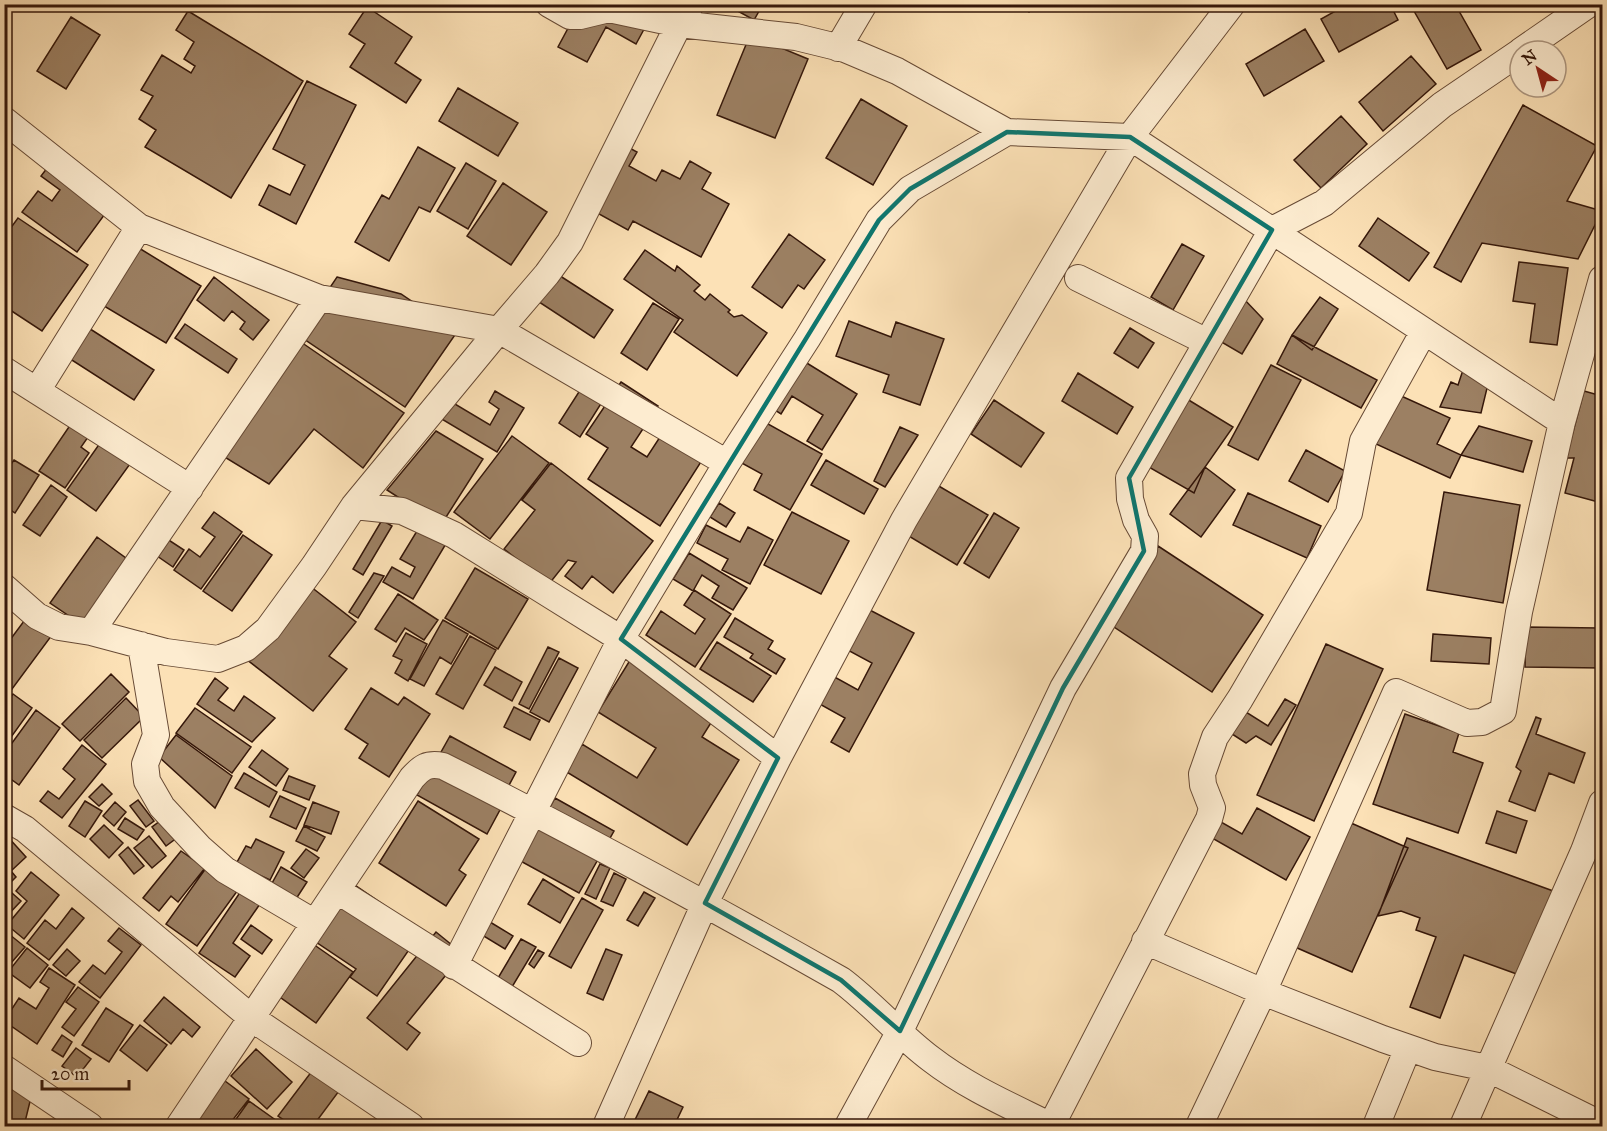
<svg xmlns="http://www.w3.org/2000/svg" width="1607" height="1131" viewBox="0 0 1607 1131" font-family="'IM FELL Great Primer',serif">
<rect width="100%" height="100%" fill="#fce1b6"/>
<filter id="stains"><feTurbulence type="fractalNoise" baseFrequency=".00333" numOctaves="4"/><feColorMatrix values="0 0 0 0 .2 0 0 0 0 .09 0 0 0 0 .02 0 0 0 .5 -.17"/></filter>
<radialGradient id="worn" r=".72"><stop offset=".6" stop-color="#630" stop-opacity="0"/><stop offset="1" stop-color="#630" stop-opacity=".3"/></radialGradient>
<path fill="#9c8063" stroke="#35170a" stroke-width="1.5" d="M581 4 649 20 636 44 606 27 587 62 558 47Z
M725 4H763L754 20Z
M1018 4H1035L1029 12Z
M1348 4H1390L1398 20 1339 52 1321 19Z
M1426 4H1455L1481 50 1447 69 1414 11Z
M367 7 412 37 395 63 421 80 406 103 350 67 365 44 349 34Z
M188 11 303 81 231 198 145 147 156 130 139 119 153 96 141 90 162 55 191 73 195 66 184 59 194 42 176 30Z
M71 17 100 35 66 89 37 71Z
M1305 29 1324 61 1264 96 1246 64Z
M750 35 808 59 775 138 717 115Z
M1411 56 1436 84 1383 131 1359 102Z
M307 81 356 105 296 224 259 205 269 185 290 195 305 165 273 149Z
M458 88 518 123 498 156 439 121Z
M861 99 907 126 873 185 826 158Z
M1523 105 1597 146 1567 201 1602 211 1578 259 1482 243 1461 282 1434 267Z
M1341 116 1367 144 1321 188 1294 160Z
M624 145 637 152 629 166 656 181 662 170 680 179 690 161 711 173 702 189 729 204 701 257 633 221 628 230 590 209Z
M418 147 455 168 430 212 419 207 389 261 355 242 382 195 389 199Z
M57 155 116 199 77 252 22 212 38 191 52 201 60 190 41 176Z
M466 163 496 181 468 229 437 211Z
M503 183 547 212 511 265 467 236Z
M18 218 88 265 42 331 4 306V237Z
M1378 218 1429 253 1409 281 1359 246Z
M789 234 825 260 804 289 798 285 782 308 752 287Z
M1182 244 1204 256 1173 310 1151 297Z
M134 245 201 286 166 343 99 303Z
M645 250 675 271 677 266 700 285 694 291 705 300 710 294 730 310 728 312 734 317 742 315 767 333 737 376 674 332 683 320 624 279Z
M1519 262 1568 268 1557 345 1530 342 1535 304 1513 301Z
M554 272 613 310 594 338 536 300Z
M214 277 269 320 253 340 240 329 245 322 232 311 224 321 197 300Z
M337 277 401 294 457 332 405 407 298 335Z
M1320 297 1338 309 1312 350 1292 335Z
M1243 298 1263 319 1242 354 1218 340Z
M653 303 679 319 647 370 621 353Z
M849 321 891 337 896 322 944 339 920 405 883 392 889 375 836 356Z
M185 324 237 359 228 373 175 338Z
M84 325 154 370 134 400 64 355Z
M1130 328 1154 343 1138 368 1114 353Z
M1292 335 1377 380 1361 408 1277 364Z
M298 340 404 413 363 468 314 429 269 484 218 453Z
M797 357 857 394 822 450 807 441 823 415 792 396 781 414 767 405Z
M1271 365 1301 380 1258 460 1228 445Z
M1464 367 1489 380 1481 413 1440 407 1451 382 1458 385Z
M593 370 614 383 580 437 559 423Z
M1078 373 1133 407 1117 434 1062 401Z
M621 382 658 406 631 447 647 457 673 417 713 443 660 526 588 479 608 448 586 434Z
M495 391 524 408 497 452 440 418 450 401 490 425 499 409 489 402Z
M1584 391 1602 396V503L1565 493 1574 458H1566Z
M1399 395 1450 418 1437 444 1461 455 1450 478 1376 444Z
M1187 399 1233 427 1205 467 1194 493 1147 466Z
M994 400 1044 433 1021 467 971 434Z
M75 418 93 430 81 447 89 453 65 488 39 471Z
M761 420 822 454 790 510 754 490 762 474 738 461Z
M1479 426 1532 441 1523 472 1461 455Z
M900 427 918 435 885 487 874 481Z
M436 431 483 459 441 525 387 490Z
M105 436 135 457 96 511 67 490Z
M512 436 549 463 490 539 454 512Z
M1306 450 1345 471 1328 502 1289 481Z
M14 460 39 475 15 513 9 509 4 516V474Z
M826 460 878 489 864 514 811 485Z
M551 463 653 541 613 593 592 576 582 589 565 576 576 562 568 560 549 584 504 549 535 510 522 500Z
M1205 467 1235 490 1201 537 1170 514Z
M51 485 67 497 40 536 23 525Z
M937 485 988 515 957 565 907 535Z
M1444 492 1520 505 1503 603 1427 590Z
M1248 493 1321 526 1307 558 1233 525Z
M719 503 735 513 726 527 710 517Z
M214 512 242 532 201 589 174 570 189 549 200 557 215 537 202 528Z
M792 512 849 541 821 594 764 565Z
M994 513 1019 528 989 578 964 563Z
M382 520 392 526 363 575 353 569Z
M706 525 740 542 748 527 773 540 750 584 722 570 728 559 697 543Z
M420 526 447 542 413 599 383 582 392 567 410 577 415 567 400 559Z
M161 535 184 550 173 567 150 551Z
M243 535 272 555 232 611 203 591Z
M97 537 130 561 84 626 50 603Z
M1158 546 1263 615 1212 692 1108 623Z
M689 553 747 588 733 610 712 598 719 586 702 575 693 591 673 579Z
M475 568 528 599 498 649 445 618Z
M374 573 384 576 358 618 349 612Z
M297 576 356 622 329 656 347 669 313 711 237 652Z
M694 590 731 614 695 667 646 635 661 611 695 634 705 619 684 605Z
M398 594 438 620 424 640 405 628 396 642 375 629Z
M864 607 914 633 849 752 831 742 845 718 816 702 831 675 858 690 872 663 842 647Z
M27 617 52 635 12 689 4 684V648Z
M735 618 773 641 768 649 785 659 776 674 750 658 753 654 724 637Z
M443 620 468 634 451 664 440 657 424 686 410 679Z
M1601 621 1602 622V668L1525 667 1526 627 1599 628Z
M406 633 427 644 408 681 395 673 402 660 393 656Z
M1433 634 1491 638 1489 664 1431 661Z
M470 636 496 650 463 709 436 694Z
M717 642 771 676 753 702 700 669Z
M1326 644 1383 669 1314 821 1257 795Z
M548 647 559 652 529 709 519 704Z
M632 657 719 710 702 737 739 760 687 845 565 771 582 744 637 778 656 748 598 712Z
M559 658 578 668 549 722 530 712Z
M495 667 522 682 512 701 484 685Z
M111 674 129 692 80 741 62 724Z
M215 678 228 688 218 700 234 711 244 696 275 718 252 742 197 704Z
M371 688 398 705 404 697 430 714 389 777 359 758 368 744 345 729Z
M13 694 32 708 4 747V705Z
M126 698 144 717 102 758 84 740Z
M1285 699 1296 705 1271 745 1256 736 1246 743 1232 734 1246 712 1268 726Z
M514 707 540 720 530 740 504 727Z
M195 708 251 747 232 773 176 733Z
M36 710 60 728 19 785 4 774V754Z
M1405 714 1459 733 1453 752 1483 763 1458 833 1373 804Z
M1536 717 1541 719 1536 734 1585 753 1574 783 1549 773 1535 811 1509 801 1521 771 1516 767Z
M176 735 232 776 215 808 159 757Z
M450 736 516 772 498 806 501 808 487 834 417 795Z
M82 745 106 764 62 818 40 801 48 791 59 799 75 779 63 769Z
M262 750 288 769 276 786 249 767Z
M244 773 277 792 269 807 235 788Z
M289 776 315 786 309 800 283 790Z
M102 784 112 794 99 806 89 797Z
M280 796 306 808 296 829 270 817Z
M555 798 614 831 579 893 515 858 535 834Z
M138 800 154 821 146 827 130 806Z
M85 801 102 811 85 837 69 826Z
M418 801 479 839 459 870 466 875 446 906 379 863Z
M115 802 126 812 114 826 103 816Z
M313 802 339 812 331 834 304 825Z
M1257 808 1310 837 1286 880 1205 834 1214 818 1242 834Z
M1497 811 1527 821 1516 853 1486 843Z
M125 818 144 830 137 840 118 829Z
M164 818 178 837 166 846 152 827Z
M1351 823 1408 848 1352 972 1295 947Z
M104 825 123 843 109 858 90 839Z
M304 826 325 837 317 851 296 841Z
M7 836 26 857 11 871 16 877 8 885 4 882V838Z
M149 836 166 856 152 868 134 848Z
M1407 838 1556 892 1525 977 1464 955 1440 1018 1410 1007 1436 937 1416 930 1420 918 1401 911 1378 916Z
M256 839 284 852 270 880 236 864 246 846 251 848Z
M128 847 144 866 134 874 119 855Z
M306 849 319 858 304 878 291 868Z
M181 851 205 868 178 902 171 896 159 911 143 898Z
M600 864 610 868 596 899 585 894Z
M281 867 307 882 296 899 271 885Z
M206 868 238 890 197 946 166 924Z
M31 872 59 895 24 939 7 925 27 901 16 891Z
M614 873 626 879 613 906 601 901Z
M543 879 574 898 560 923 528 904Z
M349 881 422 931 377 996 350 977 356 969 310 938Z
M4 886 21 901 4 919Z
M243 888 262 901 233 943 250 956 235 977 199 953Z
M644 892 655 898 638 926 627 920Z
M582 898 603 910 571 968 549 956Z
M72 908 84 918 49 960 27 943 45 920 56 929Z
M490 922 513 936 505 949 482 935Z
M251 925 272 940 262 954 241 939Z
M119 928 141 945 100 998 79 982 93 965 105 974 122 952 108 941Z
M4 930 25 947 4 971Z
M436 932 463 954 407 1023 420 1033 407 1050 367 1018Z
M521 939 536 947 512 987 498 978Z
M313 944 353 972 316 1023 277 995Z
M27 948 48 965 30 988 8 972Z
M67 949 80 961 66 976 53 965Z
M606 949 622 955 603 1000 587 993Z
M538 950 544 953 534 968 529 964Z
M49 968 75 985 37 1044 4 1021 19 998 36 1009 49 988 40 982Z
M78 987 99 1002 74 1036 62 1027 76 1009 66 1002Z
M164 997 200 1027 192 1037 183 1029 171 1044 144 1021Z
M106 1008 133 1025 109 1062 82 1045Z
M140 1025 167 1045 147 1071 120 1050Z
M62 1035 72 1042 63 1057 52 1050Z
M76 1048 91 1059 77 1077 62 1066Z
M256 1049 292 1082 267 1109 231 1076Z
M4 1060 35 1081 24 1126H4Z
M312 1071 339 1091 313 1126H293L278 1116Z
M221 1078 249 1099 228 1126H203L191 1118Z
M649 1091 683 1107 674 1126H632Z
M249 1101 284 1126H231Z"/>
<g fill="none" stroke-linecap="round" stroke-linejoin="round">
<g stroke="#674a35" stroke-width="28">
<path id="minor" d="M549 4 570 16H580L609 9 679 24 796 37 845 49 897 71 1007 132 1130 137 1562 422
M838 48 864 4
M1521 51 1589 4
M4 120 139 227 319 298 499 330 727 463
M1078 278 1207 342
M4 370 190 488
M38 389 139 227
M354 506 402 511 454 535 621 639 778 758
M4 587 37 616 59 627 91 632 166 652 218 659 246 648 268 629 314 566 354 506 499 330 547 274 570 242 679 24 691 4
M91 632 319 298
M141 645 156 735 145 764 147 781 162 807 200 848 225 870 315 923
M4 817 25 829 253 1019 411 1126
M338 891 578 1043
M1145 941 1263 992 1383 1039 1435 1057 1487 1068 1602 1125
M454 966 621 639 727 463 807 339 879 220 910 189 1007 132
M4 1068 90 1126
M179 1126 412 778C422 767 427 763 443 766 578 834 710 906 841 980 873 1004 899 1035 931 1059 967 1087 1011 1106 1051 1126
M606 1126 705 903 778 758 904 520 1130 137 1232 4
M848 1126 900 1031 1063 688 1144 551 1145 536 1136 520 1130 499 1129 478 1272 230 1324 203 1442 105 1520 52
M1051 1126 1209 819 1212 808 1203 785 1202 774 1215 737 1240 699 1349 513 1363 441 1424 331
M1199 1126 1263 992 1396 692 1467 723 1482 722 1503 711 1519 612 1562 422 1602 279
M1376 1126 1408 1048
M1463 1126 1584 851 1602 803"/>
</g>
<use href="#minor" stroke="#fdecd0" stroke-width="26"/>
</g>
<path fill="none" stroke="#0f766e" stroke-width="4.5" stroke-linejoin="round" d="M1007 132 1130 137 1272 230 1129 478 1144 551 1063 688 900 1031 841 980 705 903 778 758 621 639 879 220 910 189Z"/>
<rect width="1607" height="1131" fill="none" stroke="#fce1b6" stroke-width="24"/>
<rect x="6" y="6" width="1595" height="1119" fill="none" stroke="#35170a" stroke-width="3"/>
<rect x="12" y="12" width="1583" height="1107" fill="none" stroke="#35170a" stroke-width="1.5"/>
<g transform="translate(1538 69) rotate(324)"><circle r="28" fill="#fdecd0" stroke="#ad9781" stroke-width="1.5"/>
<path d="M0-4.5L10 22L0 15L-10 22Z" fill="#8f2418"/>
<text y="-9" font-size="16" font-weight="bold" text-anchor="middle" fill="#35170a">N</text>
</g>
<path d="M42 1080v9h87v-9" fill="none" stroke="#35170a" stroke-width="3"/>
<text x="51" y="1080" font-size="18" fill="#35170a" stroke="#fdecd0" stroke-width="4.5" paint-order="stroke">20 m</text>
<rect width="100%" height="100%" filter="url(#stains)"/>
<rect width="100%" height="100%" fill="url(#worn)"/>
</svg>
